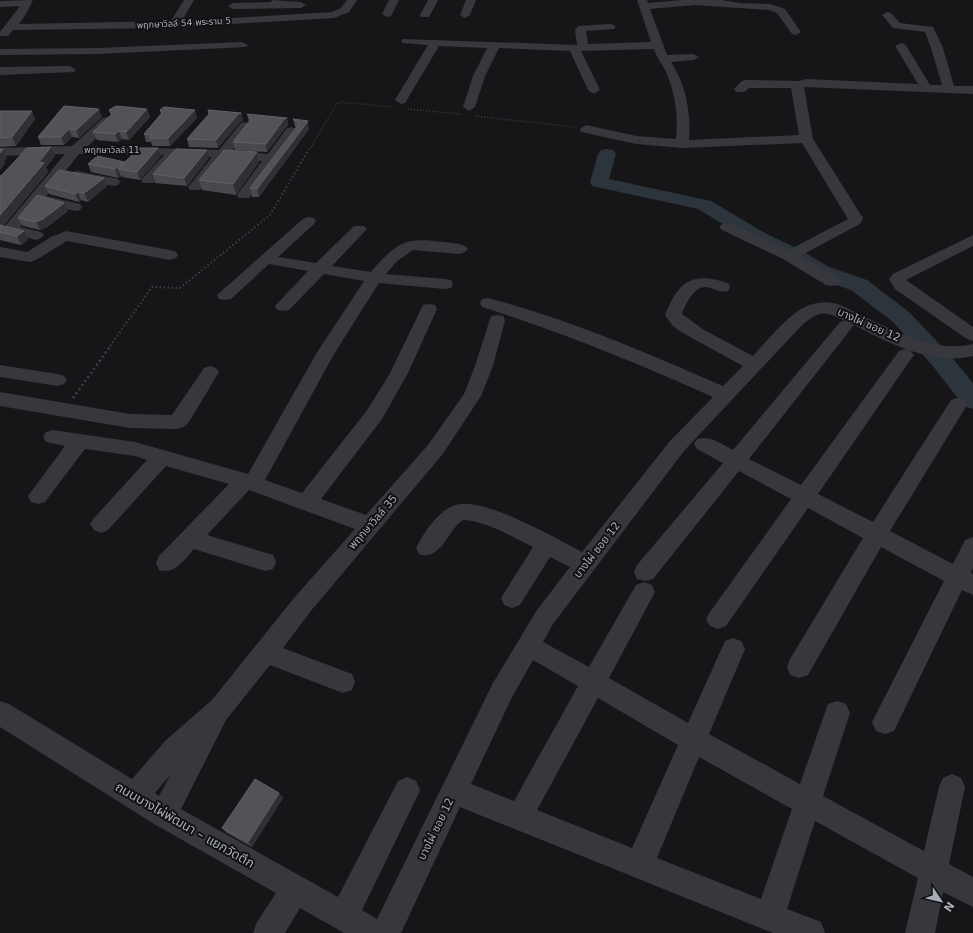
<svg xmlns="http://www.w3.org/2000/svg" width="973" height="933" viewBox="0 0 973 933" font-family="'DejaVu Sans','Noto Sans Thai',sans-serif">
<rect width="100%" height="100%" fill="#161618"/>
<g fill="none" stroke-linecap="round" stroke-linejoin="round">
<path fill="#2c353c" fill-rule="evenodd" d="M607 149 613 150 616 154 609 179 711 201 765 233 802 251 829 267 867 280 909 312 948 353 973 383V409L964 406 932 365 893 322 851 290 813 277 788 259 751 241 698 209 592 186 590 182 598 154 601 150Z"/>
<path stroke="#3d3f44" stroke-width="1.5" stroke-dasharray="1 2" stroke-linecap="butt" d="M408 109 460 114
M475 116 574 127
M309 150 338 102 393 107"/>
<path stroke="#3d3f44" stroke-width="2" stroke-dasharray="1.5 2.5" stroke-linecap="butt" d="M110 346 152 287 180 288 270 215 309 149"/>
<path stroke="#3d3f44" stroke-width="2.5" stroke-dasharray="2 3" stroke-linecap="butt" d="M73 398 111 345"/>
<path fill="#37383d" fill-rule="evenodd" d="M33 0 26 14 19 24 171 21 184 0H194L182 21 332 12 341 8 347 0H357L349 12 334 18 164 28 13 30 8 36H0V32L20 6 0 7V1Z
M272 0 301 2 306 5 301 8 233 9 228 6 233 3 271 2Z
M389 0H399L391 16 387 17 382 14Z
M428 0H438L429 17H421L420 15Z
M466 0H476L470 15 465 18 460 15Z
M637 0H647L648 3 681 0H722L740 3 770 4 785 9 801 32 796 35 792 34 777 13 769 10 695 5 650 9 667 55 693 54 699 57 693 60 671 62C686 85 691 112 689 140L799 135 791 88H749L744 92H736L734 89 742 81 746 80 799 81 806 79 918 84 895 46 901 43 905 44 930 85H942L931 48 925 32 893 28 882 15 887 12 891 13 900 23 933 27 943 48 954 86H973V94L804 87 813 139 863 218 860 224 800 256 838 277 840 281 838 285 832 286 826 285 783 259 722 230 719 227 722 224H732L789 250 848 219 802 143 682 148 636 144 581 132 580 129 586 125 636 136 676 139C678 119 676 97 668 77 665 67 657 59 654 49L581 51 600 90 594 94 588 90 570 51 499 48 485 76 475 107 469 111 463 107 473 76 487 48 439 46 405 103 401 104 395 100 428 45 403 43 401 41 403 39 577 45 575 30 578 26 610 24 614 25 615 27 614 29 586 31 588 44 651 42Z
M242 42 248 45 246 47 98 54 0 55V49L98 48Z
M70 66 76 70 74 72 0 75V67Z
M108 117 114 121 88 146 219 150 241 123 246 122 252 126 232 151 268 154 287 128 292 127 299 131 249 198H239L237 195 262 161 226 158 200 190H190L188 187 212 157 178 156 153 183H143L141 180 164 155 79 154 46 196 80 204 82 207 80 210 75 211 40 203 20 227 41 232 44 235 41 238 36 240 5 232 2 229 5 226 65 154 0 156V148L72 146 103 118Z
M77 171 118 179 120 182 118 185 113 186 72 178 70 175 72 172Z
M309 217 314 218 316 221 314 224 278 257 316 263 354 226H364L367 229 332 266 371 272C404 233 412 239 460 244L465 246 468 249 465 252 460 254 413 250 397 261 386 274 445 279 451 280 453 284 451 288 445 289 379 283 334 354 265 480 302 493 368 409 390 373 423 305 429 304 435 305 437 309 408 373 382 419 321 499 366 515 428 445 464 394 475 366 491 316 497 315 503 316 505 320 493 366 481 396 442 455 310 612 283 648 352 674 355 682 352 690 343 693 270 665 226 720 181 809 338 897 398 781 407 777 416 781 420 790 416 799 362 910 377 919 493 683 537 610 570 567 550 557 520 605 512 608 504 605 501 598 533 547C512 537 487 521 463 520L458 524C446 537 438 561 419 554L416 548C424 532 441 506 460 504 489 500 556 538 582 552L670 441 713 397C637 363 561 332 482 307L480 303 482 299 488 298C569 319 647 353 723 386L743 366 681 332 672 325 665 315C678 281 693 271 728 283L730 287 728 291C719 293 714 288 706 287 694 286 685 305 682 314L704 330 753 356C768 340 784 319 803 308 812 303 823 301 833 303 843 305 854 312 863 316 897 332 935 353 973 344V356C933 366 889 343 854 325L749 459 801 485 899 351 905 349 911 351 914 355 911 359 818 494 873 522 951 400 958 398 965 400 967 405 890 531 953 564 965 540 973 537V568L971 573 973 574V595L962 590 894 731 885 734 876 731 872 722 944 581 881 547 808 675 799 678 790 675 787 667 790 659 863 538 808 508 726 626 718 629 710 626 706 619 710 612 791 499 739 471 653 579 645 581 637 579 634 572 637 565 723 463 697 449 694 444 697 439C710 435 722 444 733 450L840 322 845 321C825 311 821 310 803 324L684 451 553 624 543 642 589 667 636 585 644 582 652 585 655 592 609 678 688 723 725 641 733 638 741 641 745 649 709 734 800 784 828 704 837 701 846 704 850 713 823 796 924 851 939 787 943 778 952 774 961 778 965 787 949 864 973 877V907L943 892 935 933H905L918 878 815 821 787 909 821 922 825 933H773L460 807 401 933H344L300 908 285 933H253L257 922 276 893 154 824 0 727V701L9 704 132 779 166 740 212 700 294 598 355 529 249 490 207 535 273 555 276 562 273 569 265 571 194 549C184 560 175 575 159 570L156 563 159 556 229 484 166 466 108 530 101 533 94 530 90 524 94 518 147 460 135 456 85 449 45 502 38 504 31 502 28 496 65 446 46 442 43 437 46 432 53 430 135 442 248 474 316 354 364 281 324 274 289 310 283 311 277 310 275 306 308 271 269 264 231 299 225 300 219 299 217 295 304 218ZM533 660 578 686 514 801 471 784 511 699ZM598 698 678 745 632 848 537 810ZM699 757 792 809 761 899 657 858ZM171 774 159 796 155 793Z
M66 231 170 250 176 252 178 255 176 258 170 260 67 241 36 260 30 262 0 257V247L27 252 51 237Z
M973 235V246L906 280 973 327V341L967 339 895 289 889 279 893 274Z
M0 365 58 374 64 376 67 380 64 384 58 386 0 377Z
M210 366 216 368 219 372 189 422 184 427 177 429 130 428 0 406V392L130 414 172 415 204 368Z"/>
</g>
<path fill="#47494d" d="M147 109 150 117 129 140 122 139 118 142 97 140 93 132 111 115 109 110Z
M160 110 197 118 170 146H152L151 142H146L144 134 161 114Z
M0 111 35 119 16 146 0 147Z
M241 113 243 121 240 122 218 148 189 147 187 139Z
M247 114 287 118 288 126 286 127 267 152 235 150 233 142 249 122Z
M102 117 79 138 72 137 64 145H41L38 137Z
M293 119 309 129 259 197H252L250 188 296 128 295 127Z
M257 152 259 162 236 195 202 190 199 180Z
M55 156 46 167 48 172 3 226 24 231 28 240 21 245 0 240V176Z
M161 156 140 180 122 177 121 176 118 178 91 172 88 164 125 162V163Z
M209 158 187 186 155 183 153 174Z
M104 178 107 186 88 202 81 200 79 202 49 194 45 186Z
M68 211 47 227 40 230 23 226 18 218Z
M279 793 283 798 252 847 227 833 222 828Z"/>
<path fill="#2f3033" d="M99 109 102 117 79 138 76 130Z
M147 109 150 117 129 140 126 132Z
M195 110 197 118 170 146 168 138Z
M32 111 35 119 16 146 12 137Z
M241 113 243 121 240 122 218 148 216 140 238 114Z
M287 118 288 126 286 127 267 152 266 144 284 119Z
M308 121 309 129 259 197 257 189Z
M69 129 72 137 64 145 61 137Z
M119 131 122 139 118 142 115 134Z
M51 147 55 156 46 167 48 172 0 229V215L39 162Z
M158 148 161 156 140 180 137 172Z
M3 149 7 158 4 162 5 164 0 170V153Z
M207 150 209 158 187 186 184 178Z
M257 152 259 162 236 195 233 184Z
M125 162 128 170 118 169 121 176 118 178 115 169Z
M104 178 107 186 88 202 84 193Z
M78 192 81 200 79 202 75 194Z
M64 203 68 211 47 227 40 230 36 222Z
M24 231 28 240 21 245 17 236Z
M279 793 283 798 252 847 248 842Z"/>
<path fill="#525359" stroke="#5f6168" d="M64 106 99 109 76 130 69 129 61 137H38Z
M116 106 147 109 126 132 119 131 115 134 93 132 112 114 109 110Z
M164 107 195 110 168 138H150L152 135 144 134 162 113 160 110Z
M208 110 241 113 238 114 216 140 187 139 209 114Z
M0 111H32L12 137 0 138Z
M247 114 287 118 284 119 266 144 233 142 251 119Z
M293 119 308 121 257 189 250 188 299 124Z
M51 147 39 162 44 163 0 215V176L2 175 27 148Z
M139 148H158L137 172 118 169Z
M0 149H3L0 153Z
M176 149 207 150 184 178 153 174Z
M224 150 257 152 233 184 199 180Z
M97 156 125 162 115 169 88 164Z
M59 170 104 178 84 193 78 192 75 194 45 186Z
M37 195 64 203 43 219 36 222 18 218Z
M0 225 24 231 17 236 0 232Z
M255 779 279 793 248 842 222 828Z"/>
<g text-anchor="middle" dominant-baseline="central" stroke-width="4" stroke-linejoin="round" paint-order="stroke">
<g font-size="9" fill="#a8adb8" stroke="#111113">
<text transform="translate(184 23) rotate(-3)">พฤกษาวิลล์ 54 พระราม 5</text>
<text x="112" y="150">พฤกษาวิลล์ 11</text>
</g>
<g font-size="11" fill="#a8adb8" stroke="#111113">
<text transform="translate(869 325) rotate(24)">บางไผ่ ซอย 12</text>
<text transform="translate(373 522) rotate(-49)">พฤกษาวิลล์ 35</text>
<text transform="translate(597 550) rotate(-52)">บางไผ่ ซอย 12</text>
<text transform="translate(436 829) rotate(-64)">บางไผ่ ซอย 12</text>
</g>
<g font-size="13" fill="#a8adb8" stroke="#111113">
<text transform="translate(185 825) rotate(30)">ถนนบางไผ่พัฒนา – แยกวัดตึก</text>
</g>
</g>
<g transform="translate(941 901) rotate(125)" stroke="#111113" stroke-width="3" paint-order="stroke">
<path d="M0-3L7 15L0 10L-7 15Z" fill="#a8adb8"/>
<text y="-6" font-size="11" font-weight="bold" text-anchor="middle" fill="#a8adb8">N</text>
</g>
</svg>
